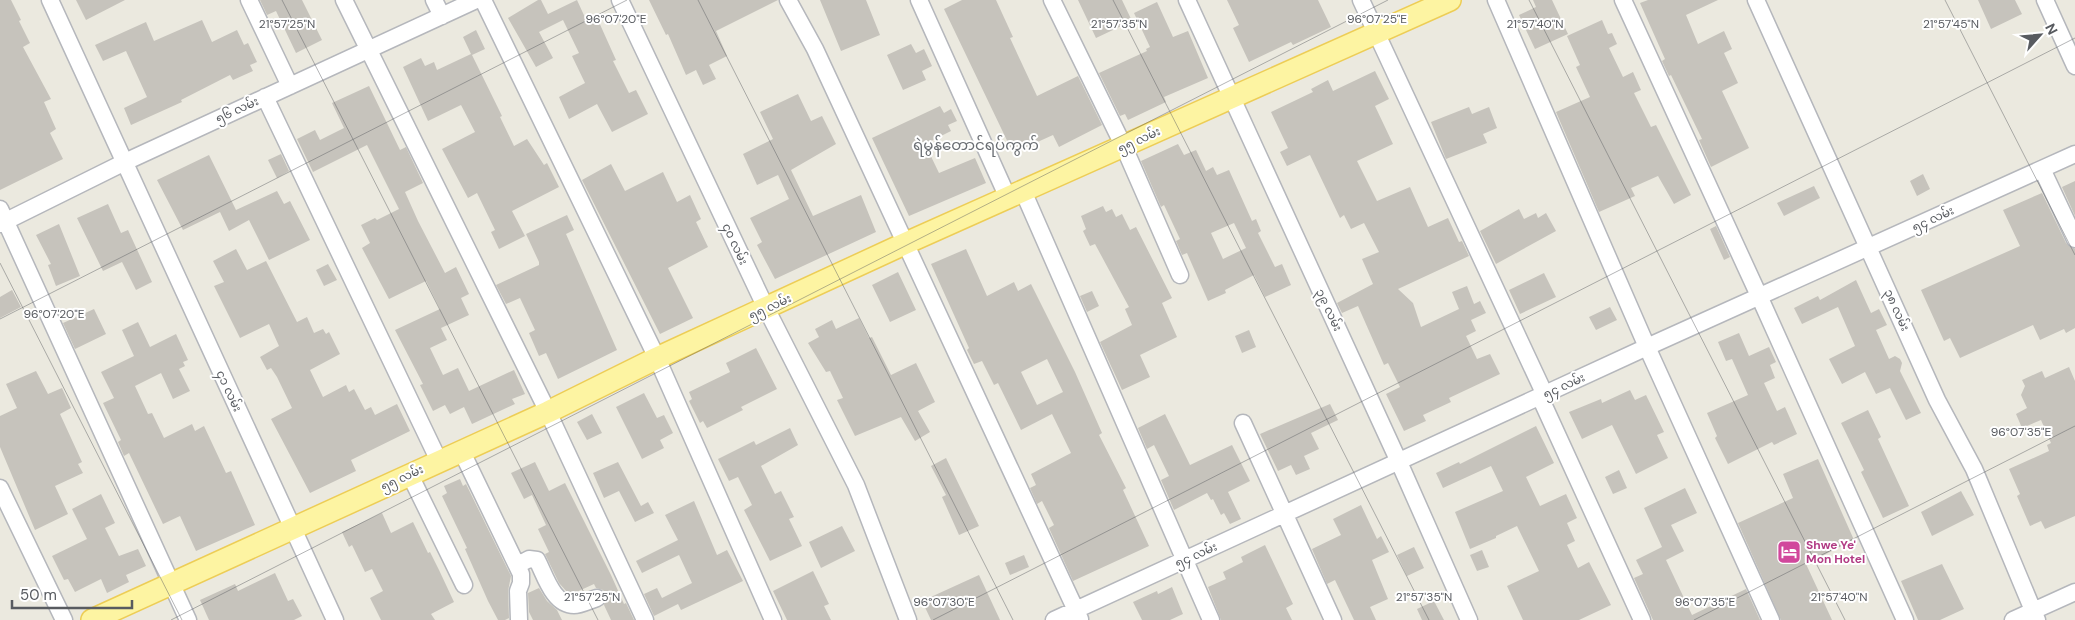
<svg xmlns="http://www.w3.org/2000/svg" width="2075" height="620" viewBox="0 0 2075 620" font-family="'DM Sans','Noto Sans Myanmar',sans-serif">
<rect width="100%" height="100%" fill="#ebe9df"/>
<path fill="#c6c3bc" fill-rule="evenodd" d="M0 0H11L21 20 19 21 30 43 23 47 51 99 44 102 56 129 50 133 63 159 0 190Z
M76 0H125L86 20Z
M260 0H302L322 40 296 53 276 11 267 15Z
M538 0H541L548 14 577 0 588 24 598 20 616 60 613 61 629 93 636 90 648 114 612 132 597 104 569 119 559 97 585 83 572 56 579 53 563 20 539 32 553 58 536 67 508 18Z
M649 0H778L716 31 727 56 709 65 716 79 703 85 696 70 686 75 668 34 666 35Z
M820 0H866L880 35 841 51Z
M962 0H996L1013 37 1010 38 1037 96 1078 76 1102 125 1059 147 1053 135 1013 153 944 9Z
M1078 0H1122L1132 21 1096 38Z
M1227 0H1318L1331 27 1293 45 1291 42 1249 62 1233 28 1239 25Z
M1533 0H1552L1568 34 1535 49 1519 15 1536 7Z
M1648 0H1718L1686 15 1698 44 1724 31 1732 49 1724 53 1738 83 1722 91 1749 148 1711 167 1699 140 1702 139 1671 75 1669 76 1662 61 1665 59 1640 3Z
M1978 0H2015L2022 14 1991 29Z
M1157 2 1173 37 1188 31 1208 78 1164 97 1166 102 1128 120 1125 114 1120 116 1099 73 1147 51 1146 49 1150 47 1134 13Z
M202 20 212 42 237 30 244 45 248 43 257 62 250 65 253 71 233 80 230 75 181 100 182 102 131 125 124 108 147 97 126 51 103 61 95 45 146 22 154 41Z
M1602 20 1608 34 1612 33 1617 44 1609 48 1623 77 1633 72 1641 90 1634 93 1651 127 1656 125 1691 195 1674 204 1658 176 1631 188 1635 196 1599 212 1556 112 1590 97 1576 67 1580 65 1567 36Z
M476 30 485 49 472 55 502 116 500 117 514 146 527 139 544 165 547 163 559 187 512 211 525 236 499 249 491 232 495 230 477 193 468 198 442 149 475 132 461 105 428 121 403 67 421 58 425 66 434 62 437 70 471 54 463 37Z
M911 44 916 53 924 49 932 66 922 71 926 80 903 90 887 55Z
M1375 71 1389 99 1375 106 1393 144 1357 161 1377 201 1410 187 1428 227 1448 218 1459 242 1462 241 1469 256 1398 289 1413 303 1421 327 1459 309 1452 292 1467 286 1474 304 1480 301 1486 313 1471 320 1476 331 1466 336 1477 359 1490 354 1500 374 1449 398 1451 402 1423 415 1426 421 1404 431 1386 394 1400 387 1388 363 1384 365 1358 306 1342 313 1337 303 1373 284 1362 259 1379 252 1364 223 1351 229 1344 215 1340 218 1310 155 1287 166 1280 152 1288 148 1271 112 1313 92 1311 89 1328 80 1333 91Z
M369 86 400 150 406 147 423 183 405 192 418 221 445 273 456 267 469 294 461 298 469 315 441 328 447 340 430 348 443 375 458 368 469 391 514 370 525 394 512 399 515 404 472 424 464 407 450 414 445 405 433 411 420 385 423 384 395 330 440 309 426 281 389 299 362 248 370 243 361 225 375 218 377 220 399 209 367 145 313 172 297 139 315 130 320 140 344 128 332 103Z
M798 94 811 121 822 116 836 144 791 170 813 216 861 195 876 232 775 279 757 245 762 242 750 218 789 199 778 175 757 185 743 154 773 139 760 112Z
M940 106 944 113 951 109 957 121 948 125 951 131 925 144 939 173 975 158 986 183 909 216 872 138Z
M1469 107 1472 114 1489 107 1497 128 1483 134 1487 143 1446 159 1431 122Z
M1178 144 1184 155 1196 150 1206 171 1213 167 1217 175 1229 170 1252 221 1256 219 1261 231 1258 233 1275 267 1282 264 1291 285 1265 297 1254 275 1225 290 1226 293 1208 301 1187 253 1182 255 1176 241 1180 239 1164 205 1161 207 1141 161ZM1234 223 1246 248 1223 259 1211 233Z
M281 154 289 171 277 178 268 160Z
M209 155 236 210 277 191 284 204 290 201 310 240 269 260 249 220 229 231 220 212 183 230 157 180Z
M611 164 625 191 663 172 677 202 690 195 701 219 696 222 708 247 668 268 693 318 660 334 582 180Z
M1923 174 1930 189 1917 196 1910 181Z
M2075 181V216L2062 187Z
M1814 186 1820 198 1784 216 1777 203Z
M2042 193 2066 243 2075 249V328L2066 333 2064 329 2040 340 2033 325 1960 358 1950 338 1944 341 1921 290 2020 246 2003 210Z
M108 204 121 233 128 230 152 282 136 290 122 262 103 271 77 218Z
M1103 206 1106 212 1112 209 1116 217 1122 214 1130 230 1136 227 1172 298 1162 303 1177 337 1140 355 1150 377 1122 390 1100 342 1132 325 1125 309 1129 307 1095 244 1090 246 1083 231 1086 229 1081 216Z
M1519 209 1524 219 1536 213 1538 218 1546 213 1556 231 1496 264 1480 231Z
M567 215 574 230 566 234 617 350 558 379 546 353 539 356 529 333 535 330 520 298 506 304 496 285 539 265V262L526 234Z
M59 224 80 276 56 286 48 265 51 264 36 235Z
M1716 226 1730 257 1724 260 1710 229Z
M236 249 247 270 266 261 297 322 307 317 314 333 323 329 326 334 329 332 340 354 310 370 323 397 346 385 349 392 354 389 365 410 371 407 375 415 397 404 410 431 351 460 356 471 310 493 271 419 292 408 277 377 271 368 267 370 260 357 279 346 269 324 240 338 214 286 224 282 213 261Z
M966 249 987 296 1014 282 1018 291 1031 284 1075 372 1102 433 1099 435 1126 488 1123 490 1149 546 1073 581 1049 528 1054 525 1042 501 1037 504 1030 488 1036 485 1031 474 1071 453 1052 414 1021 430 998 383 994 385 982 361 974 364 967 350 969 348 931 264ZM1047 359 1063 392 1037 405 1021 372Z
M328 264 337 280 324 286 316 270Z
M898 272 916 310 890 322 872 285Z
M1544 273 1556 297 1520 314 1509 290Z
M1856 280 1871 313 1879 309 1887 325 1876 330 1889 359 1895 356 1900 359 1902 363 1900 371 1921 413 1906 420 1890 388 1876 394 1865 372 1842 384 1829 359 1855 346 1838 307 1802 324 1794 308 1818 296 1820 300Z
M12 290 21 307 0 318V297Z
M1092 291 1099 306 1087 312 1080 296Z
M1610 307 1617 320 1596 330 1589 317Z
M94 309 106 334 75 349 63 323Z
M859 318 869 338 872 337 891 375 916 363 935 402 918 411 930 432 915 441 901 417 855 436 837 400 843 398 830 371 826 372 808 343 819 337 815 329 832 320 836 329Z
M138 322 150 347 176 334 188 360 183 362 185 366 179 369 190 391 173 399 161 373 135 386 148 414 152 413 164 438 192 424 195 431 204 426 226 473 231 471 255 525 196 551 180 516 163 524 129 453 124 456 118 442 121 440 103 403 114 398 101 372 134 356 122 330Z
M1249 330 1256 347 1242 353 1235 336Z
M1739 333 1749 356 1769 347 1776 362 1770 365 1775 378 1764 383 1777 411 1785 407 1797 434 1774 445 1772 442 1728 464 1715 438 1717 436 1707 413 1748 395 1732 359 1726 361 1718 342Z
M756 348 777 389 741 407 743 410 707 428 703 421 700 423 689 401 692 399 689 392 730 372 726 363Z
M2069 367 2075 381V516L2045 529 2041 521 2030 526 2017 496 2020 494 2009 469 2049 451 2047 445 2051 443 2041 420 2022 428 2016 414 2027 408 2021 395 2025 386 2022 380 2042 371 2045 378Z
M36 371 48 394 62 388 71 408 60 414 82 462 78 464 83 473 55 486 68 514 35 530 0 447V416L17 408 6 384Z
M1630 390 1635 400 1646 395 1664 432 1657 435 1668 458 1636 474 1612 425 1582 439 1569 412 1601 399 1602 403Z
M644 393 657 418 664 415 673 433 660 440 664 448 642 459 616 407Z
M1330 404 1338 420 1311 433 1319 449 1304 456 1310 469 1296 475 1291 465 1278 471 1260 434Z
M1868 410 1881 437 1878 439 1909 506 1883 518 1861 472 1864 470 1841 423Z
M592 414 602 433 587 440 577 422Z
M1165 414 1190 465 1232 445 1250 481 1228 492 1241 519 1230 524 1224 513 1221 515 1213 499 1211 500 1207 493 1174 510 1161 480 1169 476 1154 445 1147 449 1138 428Z
M1536 426 1554 463 1526 477 1540 506 1566 494 1577 518 1567 523 1575 541 1567 545 1578 568 1589 562 1611 605 1579 620H1523L1507 586 1539 571 1517 526 1496 536V538L1470 549 1455 512 1503 491 1491 466 1443 488 1436 473 1459 462 1460 464Z
M790 428 798 445 761 466 775 494 781 491 794 517 789 519 802 546 770 561 744 510 752 505 738 477 729 481 718 459 754 441 756 445Z
M946 458 979 526 959 535 942 497 946 495 931 466Z
M1818 459 1854 540 1806 564 1832 620H1781L1738 523 1793 498 1783 474Z
M535 462 549 491 565 483 611 575 624 604 626 603 634 620H611L604 605 606 594 603 590 596 588 594 584 572 594 567 592 559 583 545 554 549 552 538 529 546 525 532 495 524 499 511 473Z
M618 462 641 506 648 502 654 513 635 522 619 491 604 498 593 473Z
M1619 470 1627 488 1613 494 1605 477Z
M460 479 463 486 466 484 511 576 508 591 509 618 505 620H498L488 601 465 549 467 548 442 496 447 493 444 486Z
M1685 488 1697 513 1671 525 1684 551 1666 560 1692 615 1746 589 1760 620H1653L1634 578 1643 574 1636 560 1662 547 1644 508Z
M1961 491 1974 515 1932 536 1921 512Z
M101 494 115 523 105 528 119 556 138 549 146 566 126 575 129 582 107 593 101 579 75 592 68 579 64 580 52 556 87 539 72 509Z
M694 501 717 555 727 550 743 581 681 610 678 604 654 616 644 594 657 588 662 598 692 583 679 555 642 573 636 561 678 540 665 515Z
M1361 505 1377 539 1381 536 1389 552 1372 560 1388 599 1370 607 1376 620H1354L1335 580 1327 584 1312 549 1341 535 1333 519Z
M382 513 391 533 413 522 428 553 430 552 439 570 454 602 431 614 435 620H381L370 598 383 591 372 569 365 572 352 545 349 547 342 532Z
M842 526 855 551 821 568 809 542Z
M1265 545 1293 604 1286 608 1292 620H1221L1208 587 1226 579 1223 572 1243 562 1241 557Z
M1414 547 1424 568 1407 576 1397 555Z
M1482 550 1489 567 1477 571 1470 555Z
M1024 555 1029 567 1010 575 1005 563Z
M1942 564 1964 609 1940 620H1918L1901 581Z
M813 571 829 604 824 606 831 620H787L773 591Z
M275 573 288 601 293 599 302 616 294 620H209L200 600 235 584 238 591Z
M979 575 1000 620H931L922 601Z
M1172 587 1183 614 1170 620H1142L1133 602 1157 591 1158 594Z
M539 588 547 601 557 610 562 620H533L529 612 528 593Z
M1434 601 1444 620H1422L1417 609Z"/>
<g fill="none" stroke-linecap="round" stroke-linejoin="round">
<g stroke="#b5b7bc" stroke-width="19">
<path id="minor" d="M50 0 335 620
M249 0 290 86
M344 0 548 412 645 620
M434 0 442 16
M483 0 657 358 773 620
M620 0 766 308 856 485 908 620
M788 0 815 49 1080 619
M919 0 1008 198
M1052 0 1124 147 1180 275
M1187 0 1399 462 1469 620
M1361 0 1545 395
M1496 0 1647 347 1771 620
M1623 0 1760 298 1905 620
M1756 0 1937 400 1974 469 2037 620
M2045 0 2075 66
M265 97 439 461
M2042 169 2075 239
M1023 191 1211 620
M0 209 188 620
M0 224 125 162 476 0
M1540 397 1642 620
M1243 423 1333 620
M461 450 521 574V583L518 591 519 620
M410 475 464 585
M0 488 64 620
M518 565 529 559 537 560C545 575 553 605 574 605 581 605 590 600 597 598
M1054 620 1647 347 2075 154
M2013 620 2075 592"/>
</g>
<g stroke="#edcd56" stroke-width="24">
<path id="major" d="M92 620 548 412 657 358 904 244 1450 0"/>
</g>
<use href="#minor" stroke="#fff" stroke-width="16"/>
<use href="#major" stroke="#fdf4a2" stroke-width="21"/>
</g>
<path fill="none" stroke="#585b60" stroke-width="1" stroke-opacity="0.45" d="M282 0 598 620M698 0 1013 620M1113 0 1429 620M1529 0 1845 620M1945 0 2075 255M0 263 182 620M0 319 627 0M171 620 1388 0M933 620 2075 38M1694 620 2075 426"/>
<defs>
<g id="hotel-square" transform="scale(1.25)"><rect x="-9" y="-9" width="18" height="18" rx="4" fill="#d1479c" stroke="#fff"/><path d="M-6-4.5h1.5V1H6V5H4.5V3h-9V5H-6ZM-4 0a1.8 1.8 0 1 1 3.6 0ZM.5 0V-2.5h3Q6-2.5 6 0Z" fill="#fff"/></g>
</defs>
<g fill-rule="evenodd">
<use href="#hotel-square" x="1789" y="552"/>
</g>
<g text-anchor="middle" dominant-baseline="central" stroke-width="4" stroke-linejoin="round" paint-order="stroke">
<g font-size="12" fill="#585b60" stroke="#fff">
<text transform="translate(237 110) rotate(-25)">၅၆ လမ်း</text>
<text transform="translate(1139 140) rotate(-25)">၅၅ လမ်း</text>
<text transform="translate(1933 219) rotate(-25)">၅၄ လမ်း</text>
<text transform="translate(735 244) rotate(65)">၄၀ လမ်း</text>
<text transform="translate(770 307) rotate(-25)">၅၅ လမ်း</text>
<text transform="translate(1329 310) rotate(65)">၃၉ လမ်း</text>
<text transform="translate(1897 310) rotate(66)">၃၈ လမ်း</text>
<text transform="translate(1564 386) rotate(-25)">၅၄ လမ်း</text>
<text transform="translate(229 391) rotate(65)">၄၁ လမ်း</text>
<text transform="translate(402 478) rotate(-25)">၅၅ လမ်း</text>
<text transform="translate(1196 555) rotate(-24)">၅၄ လမ်း</text>
</g>
<g font-size="12" font-weight="bold" fill="#b23c85" stroke="#fff" text-anchor="start">
<text x="1806" y="545">Shwe Ye'<tspan x="1806" dy="14">Mon Hotel</tspan></text>
</g>
<g font-size="15" fill="#696d72" stroke="#fff">
<text x="976" y="145">ရဲမွန်တောင်ရပ်ကွက်</text>
</g>
</g>
<g font-size="12" text-anchor="middle" fill="#585b60" stroke="#fff" stroke-width="4" stroke-linejoin="round" paint-order="stroke">
<text x="616" y="23">96°07'20"E</text>
<text x="1377" y="23">96°07'25"E</text>
<text x="287" y="28">21°57'25"N</text>
<text x="1119" y="28">21°57'35"N</text>
<text x="1535" y="28">21°57'40"N</text>
<text x="1951" y="28">21°57'45"N</text>
<text x="54" y="318">96°07'20"E</text>
<text x="2021" y="436">96°07'35"E</text>
<text x="592" y="601">21°57'25"N</text>
<text x="1424" y="601">21°57'35"N</text>
<text x="1839" y="601">21°57'40"N</text>
<text x="944" y="606">96°07'30"E</text>
<text x="1705" y="606">96°07'35"E</text>
</g>
<g transform="translate(2040 35) rotate(63)" stroke="#ffffff" stroke-width="4" paint-order="stroke">
<path d="M0-4L9 19L0 12L-9 19Z" fill="#585b60"/>
<text y="-8" font-size="14" font-weight="bold" text-anchor="middle" fill="#585b60">N</text>
</g>
<path d="M12 600v8h120v-8" fill="none" stroke="#585b60" stroke-width="2.5"/>
<text x="20" y="600" font-size="15" fill="#585b60" stroke="#ffffff" stroke-width="4" paint-order="stroke">50 m</text>
</svg>
